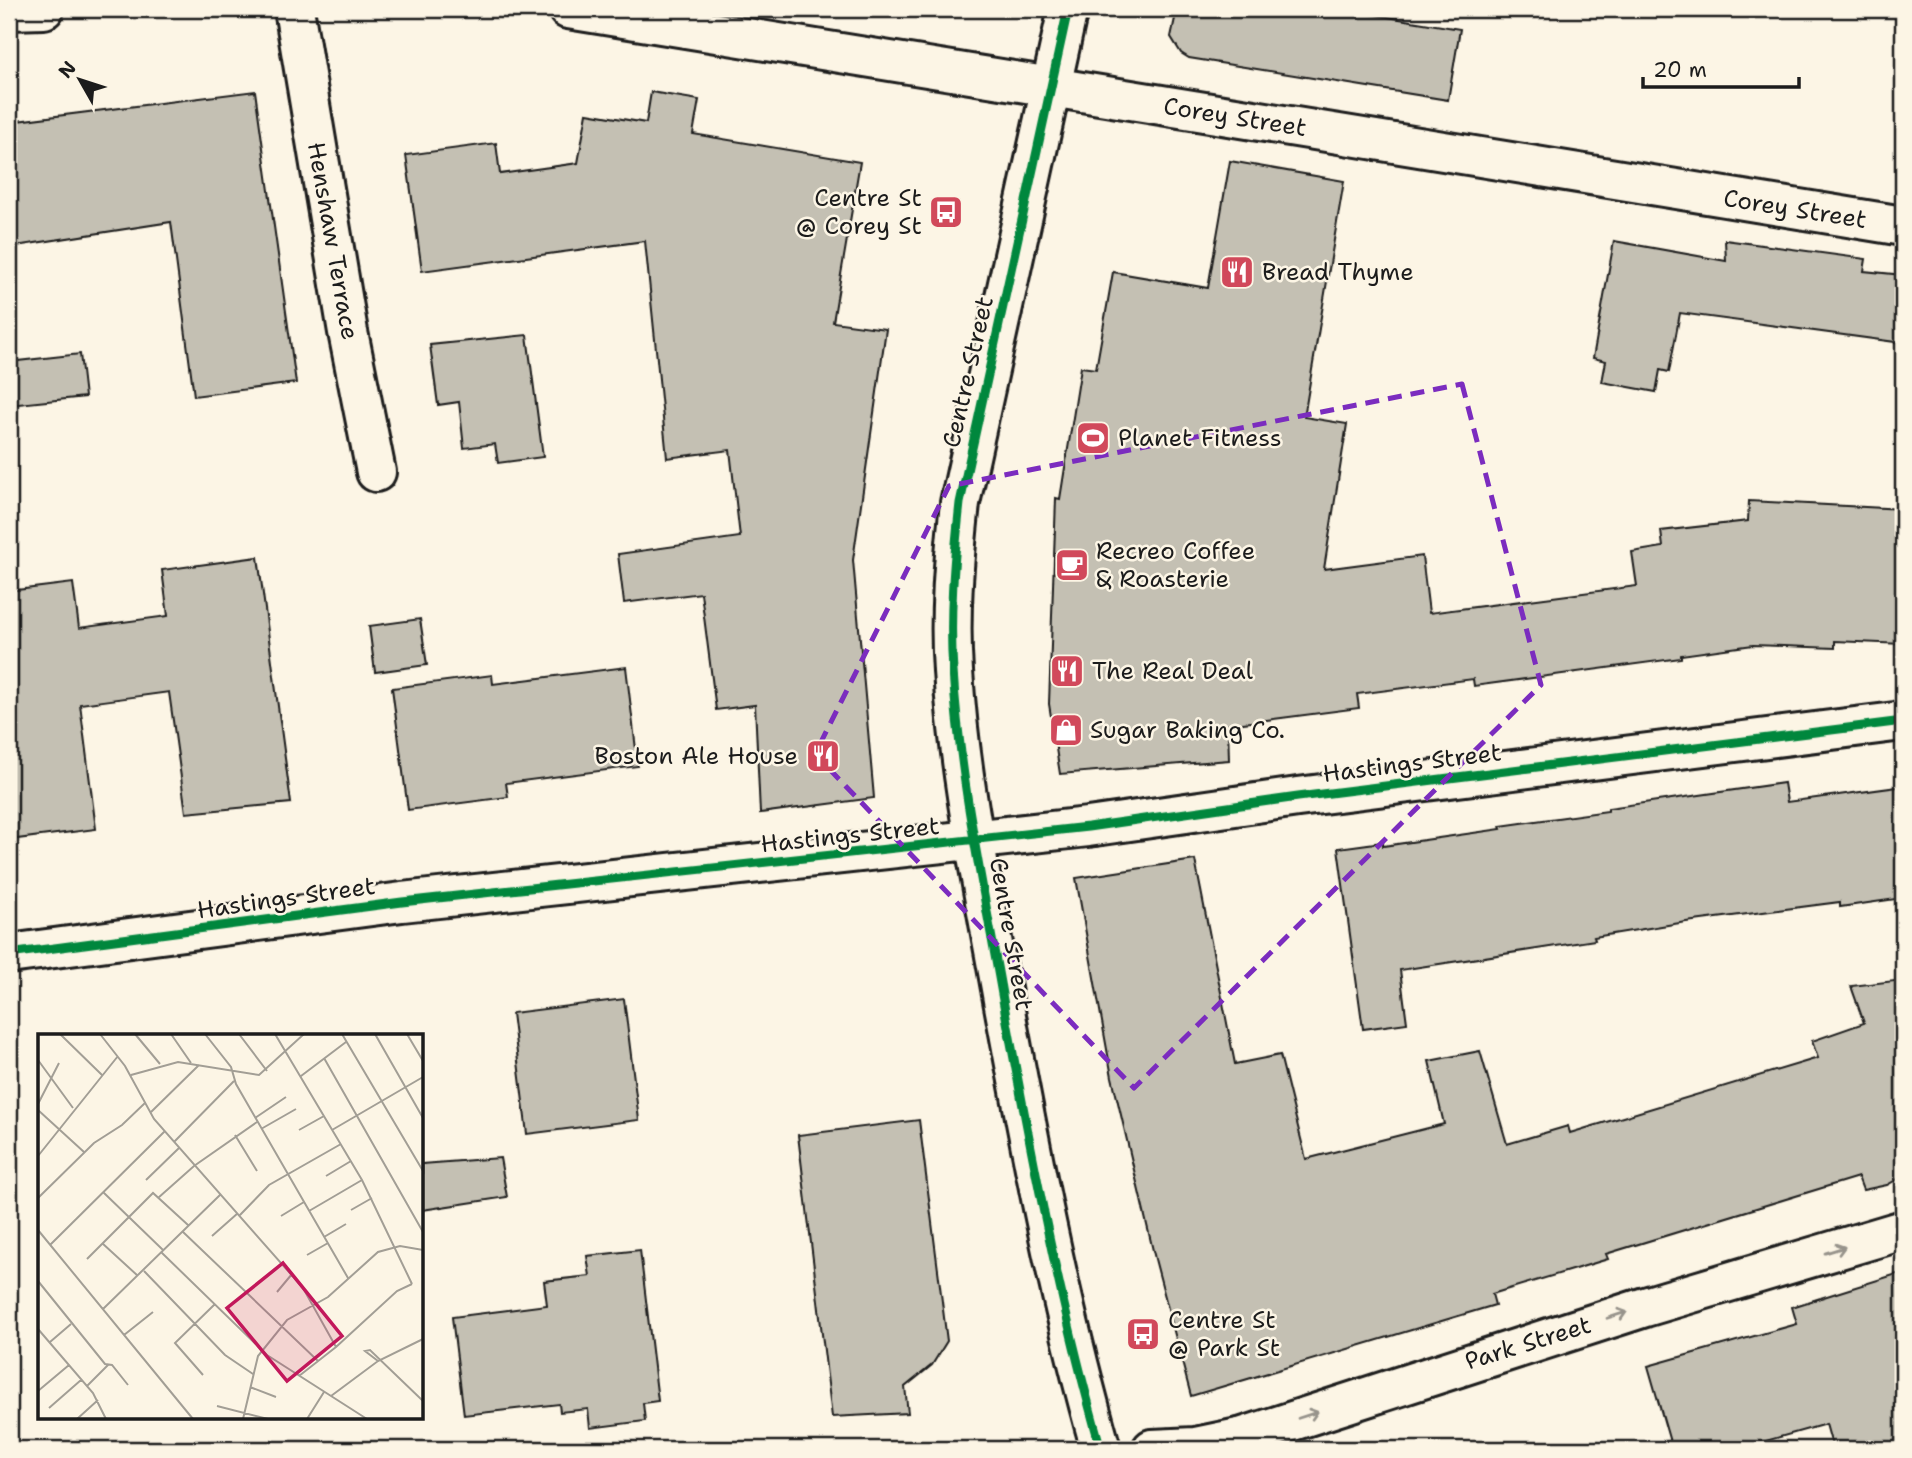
<svg xmlns="http://www.w3.org/2000/svg" width="1912" height="1458" viewBox="0 0 1912 1458" font-family="'Shantell Sans',sans-serif">
<rect width="100%" height="100%" fill="#fcf5e5"/>
<filter id="ink" filterUnits="userSpaceOnUse"><feTurbulence type="fractalNoise" baseFrequency=".0143" numOctaves="2"/><feDisplacementMap in="SourceGraphic" scale="14" xChannelSelector="R" yChannelSelector="G"/><feConvolveMatrix kernelMatrix="1 2 1 2 8 2 1 2 1" color-interpolation-filters="sRGB"/></filter>
<g filter="url(#ink)">
<path fill="#c4c0b3" stroke="#1c1c1c" stroke-width="2" d="M1177 9H1339L1460 29 1448 100 1189 58 1181 53 1171 37Z
M255 91 296 383 194 396 171 222 9 247V122Z
M651 92 699 100 693 134 860 162 833 322 886 329 853 560 874 798 760 813 755 705 716 710 701 593 624 603 618 554 740 537 730 450 667 458 645 241 422 271 406 155 496 143 500 174 578 163 587 113 646 123Z
M1230 161 1344 181 1304 417 1347 424 1324 569 1422 556 1429 613 1637 586 1632 552 1663 547 1661 531 1748 521 1749 501 1903 509V644L1835 641V648L1753 645 1681 655V658L1474 686 1473 679 1357 694 1359 708 1228 725 1229 760 1060 774 1049 704 1056 498 1060 499 1081 367 1096 369 1113 272 1208 288Z
M1725 240 1866 259 1864 271 1903 275V343L1680 313 1669 372 1660 370 1656 392 1602 382 1606 361 1593 358 1614 241 1726 261Z
M527 335 543 457 498 463 495 444 464 448 459 402 438 405 430 345Z
M80 354 85 397 9 405V362Z
M258 557 291 803 186 813 169 692 80 704 96 829 9 840V591L73 583 79 628 168 616 162 570Z
M420 619 427 665 375 672 369 626Z
M626 667 638 766 506 783 508 797 408 810 392 688 492 675 493 684Z
M1784 783 1787 802 1898 787 1903 828V898L1840 907V902L1686 922 1594 937 1595 940 1400 970 1407 1023 1363 1029 1338 848 1383 842V846L1501 829 1500 826 1608 811V808Z
M1195 860 1235 1064 1280 1055 1306 1159 1444 1124 1429 1061 1480 1051 1507 1144 1568 1126 1570 1133 1818 1058 1812 1041 1864 1023 1851 986 1903 980V1176L1887 1185 1863 1190 1858 1177 1606 1254 1608 1259 1492 1294 1495 1305 1191 1396 1155 1259 1112 1077 1076 878Z
M624 999 639 1120 527 1134 512 1013Z
M919 1120 947 1341 932 1365 905 1387 908 1413 832 1417 798 1135Z
M500 1158 507 1197 422 1210V1164Z
M640 1250 658 1401 643 1403 645 1421 590 1428 588 1409 560 1412 559 1404 464 1415 452 1317 547 1305 544 1281 590 1276 587 1256Z
M1903 1272V1449H1833L1826 1424 1737 1449H1672L1648 1366 1797 1324 1792 1307Z"/>
<g fill="none" stroke-linecap="round" stroke-linejoin="round">
<g stroke="#1c1c1c" stroke-width="44">
<path id="minor" d="M294 9 348 332 376 472
M1051 87 1903 226
M9 954 402 902 1088 827 1298 797 1903 721
M1152 1449 1195 1447 1243 1437 1645 1307 1903 1230"/>
</g>
<g stroke="#1c1c1c" stroke-width="44">
<path id="tertiary" d="M568 9 1051 87
M9 10 44 9"/>
</g>
<g stroke="#1c1c1c" stroke-width="44">
<path id="secondary" d="M1068 9 960 503C954 559 949 615 953 671 960 782 984 891 1003 1000 1031 1151 1059 1302 1101 1449"/>
</g>
<use href="#minor" stroke="#fcf5e5" stroke-width="38"/>
<use href="#tertiary" stroke="#fcf5e5" stroke-width="38"/>
<use href="#secondary" stroke="#fcf5e5" stroke-width="38"/>
<g stroke="#fcf5e5" stroke-width="13">
<path id="cycleway" d="M1068 9 960 503C954 559 949 615 953 671 960 782 984 891 1003 1000 1031 1151 1059 1302 1101 1449
M9 954 402 902 1088 827 1298 797 1903 721"/>
</g>
<use href="#cycleway" stroke="#00873e" stroke-width="9"/>
</g>
<defs><path id="oneway-shaft" d="M-6 0H5M1.5-3L5.5 0L1.5 3" fill="none" stroke-width="1.6" stroke-linecap="round" stroke-linejoin="round" transform="scale(1.75)"/></defs>
<g stroke="#97938b">
<use href="#oneway-shaft" transform="translate(1835 1250) rotate(-17)"/>
<use href="#oneway-shaft" transform="translate(1617 1315) rotate(-18)"/>
<use href="#oneway-shaft" transform="translate(1308 1415) rotate(-18)"/>
</g>
</g>
<path fill="none" stroke="#7b2cbf" stroke-width="5" stroke-dasharray="14 9" stroke-linejoin="round" d="M1462 384 1541 685 1134 1088 815 754 949 486Z"/>
<defs>
<g id="bus-square" transform="scale(1.75)"><rect x="-9" y="-9" width="18" height="18" rx="4" fill="#d1495b" stroke="#fcf5e5"/><path d="M-5-6H5V4H4V6H2V4H-2V6H-4V4H-5ZM-3.5-4V0h7V-4ZM-3.5 1.2v1.5H-2V1.2ZM2 1.2v1.5H3.5V1.2Z" fill="#fff"/></g>
<g id="restaurant-square" transform="scale(1.75)"><rect x="-9" y="-9" width="18" height="18" rx="4" fill="#d1495b" stroke="#fcf5e5"/><path d="M-5-6h1v4h1v-4h1v4h1v-4h1v5L-1.5 .5V6h-2V.5L-5-1ZM5-6V6H3V1.5H1.5Q1.5-4 5-6Z" fill="#fff"/></g>
<g id="stadium-square" transform="scale(1.75)"><rect x="-9" y="-9" width="18" height="18" rx="4" fill="#d1495b" stroke="#fcf5e5"/><path d="M0-5a6.5 5 0 1 0 0 10a6.5 5 0 1 0 0-10ZM-3.5-1.8h7v3.6h-7Z" fill="#fff"/></g>
<g id="cafe-square" transform="scale(1.75)"><rect x="-9" y="-9" width="18" height="18" rx="4" fill="#d1495b" stroke="#fcf5e5"/><path d="M-5.5-4.5H6V0H3Q3 3.5 0 3.5H-2.5Q-5.5 3.5-5.5 0ZM3-3.2v2h1.7v-2ZM-6 4.5H4V6H-6Z" fill="#fff"/></g>
<g id="shop-square" transform="scale(1.75)"><rect x="-9" y="-9" width="18" height="18" rx="4" fill="#d1495b" stroke="#fcf5e5"/><path d="M-5-2.5h2.3a2.7 3.5 0 0 1 5.4 0H5L5.5 6h-11ZM-1.5-2.5h3a1.5 2.3 0 0 0-3 0Z" fill="#fff"/></g>
</defs>
<g fill-rule="evenodd">
<use href="#bus-square" x="946" y="212"/>
<use href="#restaurant-square" x="1237" y="272"/>
<use href="#stadium-square" x="1093" y="438"/>
<use href="#cafe-square" x="1072" y="565"/>
<use href="#restaurant-square" x="1067" y="671"/>
<use href="#shop-square" x="1066" y="730"/>
<use href="#restaurant-square" x="823" y="756"/>
<use href="#bus-square" x="1143" y="1334"/>
</g>
<g text-anchor="middle" dominant-baseline="central" stroke-width="5" stroke-linejoin="round" paint-order="stroke">
<g font-size="24" fill="#1c1c1c" stroke="#fcf5e5">
<text transform="translate(1235 117) rotate(9)">Corey Street</text>
<text transform="translate(1795 209) rotate(9)">Corey Street</text>
<text transform="translate(333 241) rotate(80)">Henshaw Terrace</text>
<text transform="translate(968 372) rotate(-77)">Centre Street</text>
<text transform="translate(1412 763) rotate(-7)">Hastings Street</text>
<text transform="translate(850 835) rotate(-6)">Hastings Street</text>
<text transform="translate(286 898) rotate(-8)">Hastings Street</text>
<text transform="translate(1011 934) rotate(80)">Centre Street</text>
<text transform="translate(1528 1343) rotate(-17)">Park Street</text>
</g>
<g font-size="24" fill="#1c1c1c" stroke="#fcf5e5" text-anchor="start">
<text x="922" y="198" text-anchor="end">Centre St<tspan x="922" dy="28">@ Corey St</tspan></text>
<text x="1262" y="272">Bread Thyme</text>
<text x="1118" y="438">Planet Fitness</text>
<text x="1096" y="551">Recreo Coffee<tspan x="1096" dy="28">&amp; Roasterie</tspan></text>
<text x="1092" y="671">The Real Deal</text>
<text x="1090" y="730">Sugar Baking Co.</text>
<text x="798" y="756" text-anchor="end">Boston Ale House</text>
<text x="1168" y="1320">Centre St<tspan x="1168" dy="28">@ Park St</tspan></text>
</g>
</g>
<g transform="translate(38 1034)">
<rect width="385" height="385" fill="#fcf5e5"/>
<path fill="none" stroke="#a29e95" stroke-width="2" d="M22 0 64 41M62 0 87 32 116 85 265 254 298 313 261 342M97 0 122 30M133 0 153 29M167 0 193 33 198 50 310 244M201 0 229 37M237 0 324 146 374 250M304 0 385 137M337 0 385 84M369 0 385 27M286 24 385 198M0 26 35 74M93 41 140 28 221 41 266 0M263 42 308 8M0 70 21 29M0 76 46 118M112 79 161 31M217 84 248 63M223 95 258 75M261 96 286 82M294 96 385 43M197 101 219 137M136 108 196 47M0 122 80 22M288 142 313 127M108 146 141 114M65 158 125 216M0 164 56 109 84 91 107 69M120 164 156 132 219 88M313 176 334 164M271 177 324 146M202 181 231 151 303 110M243 182 266 168M0 196 155 385M144 197 280 327M174 202 200 179M286 203 308 190M64 209 100 242M12 211 127 97M123 218 229 321 329 385M269 221 290 209M49 225 115 159 150 191M106 237 187 321 215 340M0 247 67 330 74 331 90 351M239 258 254 240M65 275 183 160M0 295 55 359 68 385M86 301 115 278M12 308 33 290M298 313 359 257 374 250M340 327 327 317 332 316 385 367M165 341 137 309 177 270M49 352 70 331M212 353 238 363M0 357 31 331M293 362 340 327 385 305M179 372 230 385M11 374 43 346M39 385 60 366M205 385 220 322 249 286 290 263 340 218 362 212 385 216M269 385 286 358"/>
<path fill="#c2185b" fill-opacity="0.15" stroke="#c2185b" stroke-width="3.5" d="M245 229 304 302 249 347 189 274Z"/>
<rect width="385" height="385" fill="none" stroke="#1c1c1c" stroke-width="3.5"/>
</g>
<rect width="1912" height="1458" fill="none" stroke="#fcf5e5" stroke-width="35"/>
<rect x="18" y="18" width="1877" height="1423" fill="none" stroke="#1c1c1c" stroke-width="2.5" filter="url(#ink)"/>
<g transform="translate(80 80) rotate(309)" stroke="#fcf5e5" stroke-width="5" paint-order="stroke">
<path d="M0-5L12 26L0 18L-12 26Z" fill="#1c1c1c"/>
<text y="-10" font-size="19" font-weight="bold" text-anchor="middle" fill="#1c1c1c">N</text>
</g>
<path d="M1643 77v10h156v-10" fill="none" stroke="#1c1c1c" stroke-width="3.5"/>
<text x="1653" y="77" font-size="21" fill="#1c1c1c" stroke="#fcf5e5" stroke-width="5" paint-order="stroke">20 m</text>
</svg>
